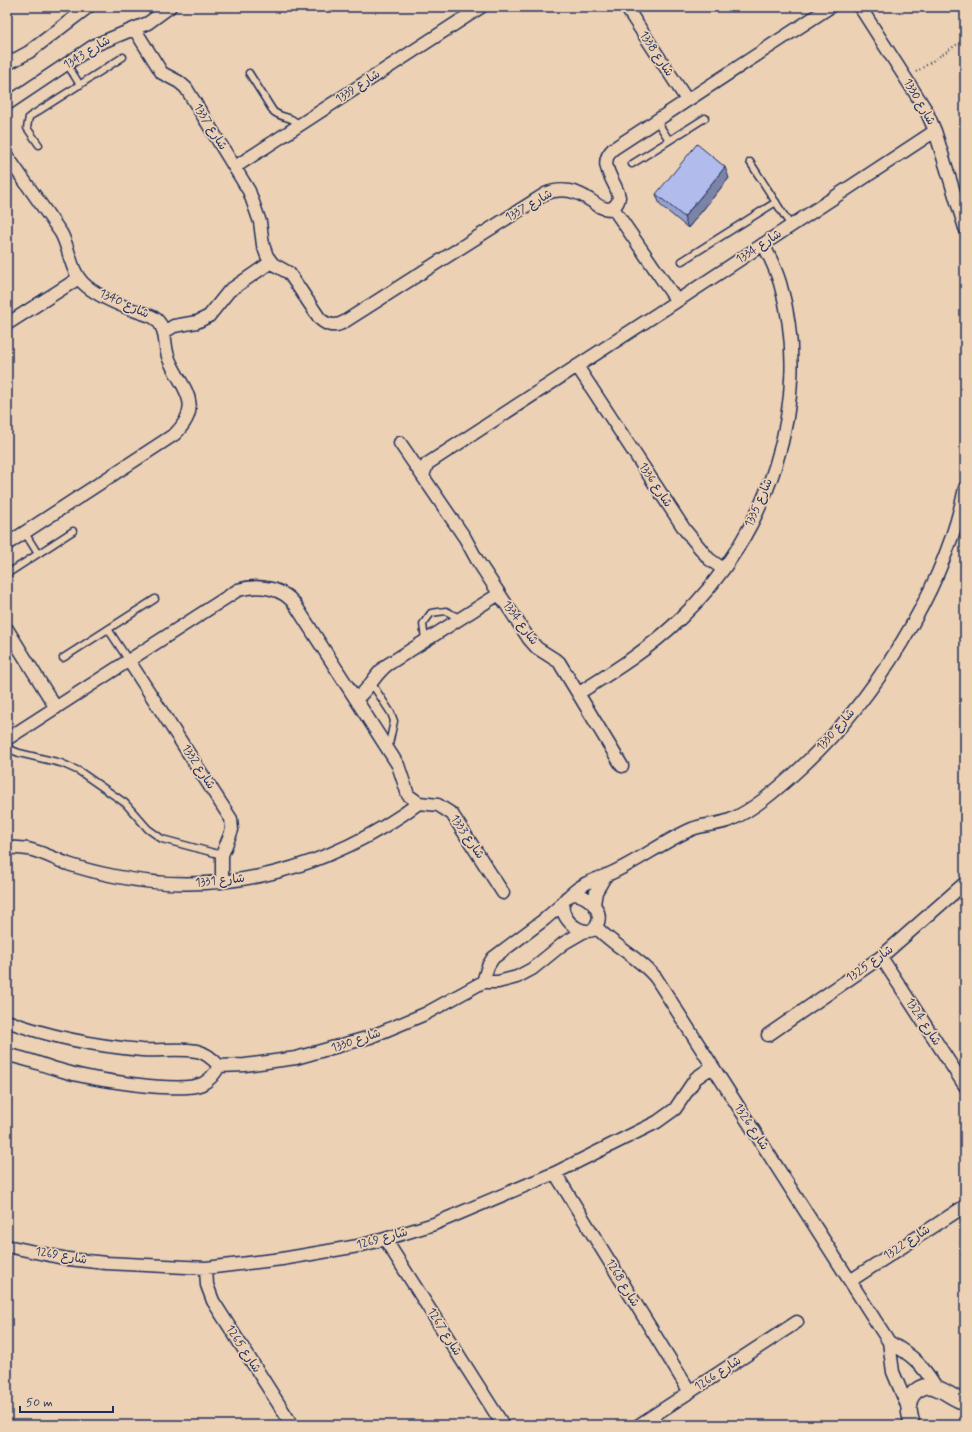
<svg xmlns="http://www.w3.org/2000/svg" width="972" height="1432" viewBox="0 0 972 1432" font-family="Mynerve,'Playpen Sans Arabic',sans-serif">
<rect width="100%" height="100%" fill="#edd1b4"/>
<filter id="ink" filterUnits="userSpaceOnUse"><feTurbulence type="fractalNoise" baseFrequency=".025" numOctaves="2"/><feDisplacementMap in="SourceGraphic" scale="8" xChannelSelector="R" yChannelSelector="G"/><feConvolveMatrix kernelMatrix="1 2 1 2 8 2 1 2 1" color-interpolation-filters="sRGB"/></filter>
<g filter="url(#ink)">
<g fill="none" stroke-linecap="round" stroke-linejoin="round">
<g stroke="#1b2f5e" stroke-width="9">
<path id="service" d="M67 64 80 85
M249 73 273 111C281 119 292 115 298 125
M656 120 669 140
M39 145 27 128 29 117 123 57
M750 162 791 226
M632 164 705 118
M682 261 776 202
M25 533 38 554
M7 574 73 531
M108 629 129 661
M425 640 423 624 431 613 446 611 459 618
M63 658 155 599
M372 684 391 713 394 721 388 749
M7 748 19 753 61 763 79 771 125 803 148 829 162 839 222 855"/>
</g>
<g stroke="#1b2f5e" stroke-width="15">
<path id="minor" d="M626 7 687 100
M860 7 926 110 935 131 965 228
M135 30 162 73 179 82 186 88 249 191 260 222 263 245 267 256 273 264 289 273 320 319C328 326 336 327 344 322L545 194C561 187 577 191 590 200 595 203 599 207 604 208 612 211 618 205 619 197 616 180 596 165 613 149L830 7
M7 64 29 52 88 7
M7 104 95 45 148 23 170 7
M7 156 61 233C70 249 70 270 83 283 95 295 117 304 133 310 141 313 149 314 156 319 168 330 163 345 169 359 180 387 206 403 175 434L7 544
M235 167 481 7
M613 208 677 301 935 131
M7 324 79 278
M164 332 174 326 197 322 209 316 229 291 271 262
M577 366 685 530 709 559 723 569
M400 443 465 538 477 560 529 639 537 648 559 662 622 766
M423 476 427 464 677 301
M7 629 56 708
M129 661 231 819 232 830 222 855V882
M579 693C614 671 649 649 679 620 767 538 815 401 780 283 776 270 770 257 763 244
M356 699C369 690 374 675 387 665L499 594
M7 739 238 590C257 584 284 587 296 606L398 765 408 795 419 803 438 805 452 814 503 893
M7 847C14 848 21 848 28 849 42 852 55 859 68 864 83 869 99 873 114 876 224 899 331 868 419 803
M574 894C591 895 608 916 593 930 572 937 548 901 574 894Z
M570 895C583 883 591 881 607 875 636 863 662 842 692 829 704 824 718 825 730 820 753 810 775 791 794 774 872 704 944 592 965 488
M594 904 596 892 606 875
M596 927C615 947 640 958 656 978L889 1342C912 1355 922 1364 936 1387
M881 957 965 1086
M483 982 488 966 493 958 545 919 562 904
M7 1021C50 1037 96 1046 142 1050 160 1051 179 1048 197 1051 206 1053 213 1059 219 1066
M768 1035 881 957 965 883
M7 1055C27 1058 44 1066 63 1071 89 1079 179 1094 202 1084 210 1080 215 1074 219 1066
M219 1066 245 1065 296 1058 370 1037 425 1014 483 982H498L517 977 532 969 564 943 583 932
M555 1173 690 1392
M385 1239 503 1425
M7 1246 68 1259 106 1263 206 1268 282 1259 358 1246 385 1239 434 1224 555 1173 657 1122 675 1109 696 1078 712 1067
M206 1268 207 1285 213 1301 292 1425
M850 1281 965 1206
M889 1342 893 1372 909 1410
M639 1425 797 1322"/>
</g>
<g stroke="#1b2f5e" stroke-width="18">
<path id="tertiary" d="M912 1425C911 1418 908 1411 909 1403 911 1391 925 1382 937 1388 947 1392 954 1399 965 1402"/>
</g>
<path stroke="#1b2f5e" stroke-width="2" stroke-dasharray="1 3" stroke-linecap="butt" d="M916 72 965 39"/>
<use href="#service" stroke="#edd1b4" stroke-width="6"/>
<use href="#minor" stroke="#edd1b4" stroke-width="12"/>
<use href="#tertiary" stroke="#edd1b4" stroke-width="15"/>
</g>
<path fill="#98a1cb" stroke="#1b2f5e" d="M729 178 688 228 660 205 656 194Z"/>
<path fill="#7c83a5" stroke="#1b2f5e" d="M725 167 729 178 688 228 684 217Z"/>
<path fill="#b1bbec" stroke="#1b2f5e" d="M697 144 725 167 684 217 656 194Z"/>
</g>
<g text-anchor="middle" dominant-baseline="central" stroke-width="3.5" stroke-linejoin="round" paint-order="stroke">
<g font-size="12" fill="#1b2f5e" stroke="#edd1b4">
<text transform="translate(87 53) rotate(-31)">شارع 1343</text>
<text transform="translate(656 54) rotate(57)">شارع 1338</text>
<text transform="translate(358 87) rotate(-33)">شارع 1339</text>
<text transform="translate(919 102) rotate(60)">شارع 1330</text>
<text transform="translate(210 127) rotate(58)">شارع 1337</text>
<text transform="translate(529 206) rotate(-30)">شارع 1337</text>
<text transform="translate(759 247) rotate(-33)">شارع 1334</text>
<text transform="translate(124 304) rotate(25)">شارع 1340</text>
<text transform="translate(655 485) rotate(57)">شارع 1336</text>
<text transform="translate(759 503) rotate(-66)">شارع 1335</text>
<text transform="translate(520 623) rotate(54)">شارع 1334</text>
<text transform="translate(836 730) rotate(-49)">شارع 1330</text>
<text transform="translate(198 767) rotate(57)">شارع 1332</text>
<text transform="translate(467 837) rotate(56)">شارع 1333</text>
<text transform="translate(220 881) rotate(-5)">شارع 1331</text>
<text transform="translate(870 964) rotate(-35)">شارع 1325</text>
<text transform="translate(923 1022) rotate(57)">شارع 1324</text>
<text transform="translate(356 1041) rotate(-18)">شارع 1330</text>
<text transform="translate(751 1127) rotate(57)">شارع 1326</text>
<text transform="translate(382 1239) rotate(-15)">شارع 1269</text>
<text transform="translate(907 1243) rotate(-33)">شارع 1322</text>
<text transform="translate(61 1256) rotate(10)">شارع 1269</text>
<text transform="translate(622 1283) rotate(59)">شارع 1268</text>
<text transform="translate(444 1332) rotate(58)">شارع 1267</text>
<text transform="translate(243 1349) rotate(57)">شارع 1265</text>
<text transform="translate(718 1374) rotate(-33)">شارع 1266</text>
</g>
</g>
<rect width="972" height="1432" fill="none" stroke="#edd1b4" stroke-width="24"/>
<rect x="12" y="12" width="948" height="1408" fill="none" stroke="#1b2f5e" stroke-width="1.5" filter="url(#ink)"/>
<path d="M20 1406v6h93v-6" fill="none" stroke="#1b2f5e" stroke-width="2"/>
<text x="26" y="1406" font-size="12" fill="#1b2f5e" stroke="#edd1b4" stroke-width="3" paint-order="stroke">50 m</text>
</svg>
